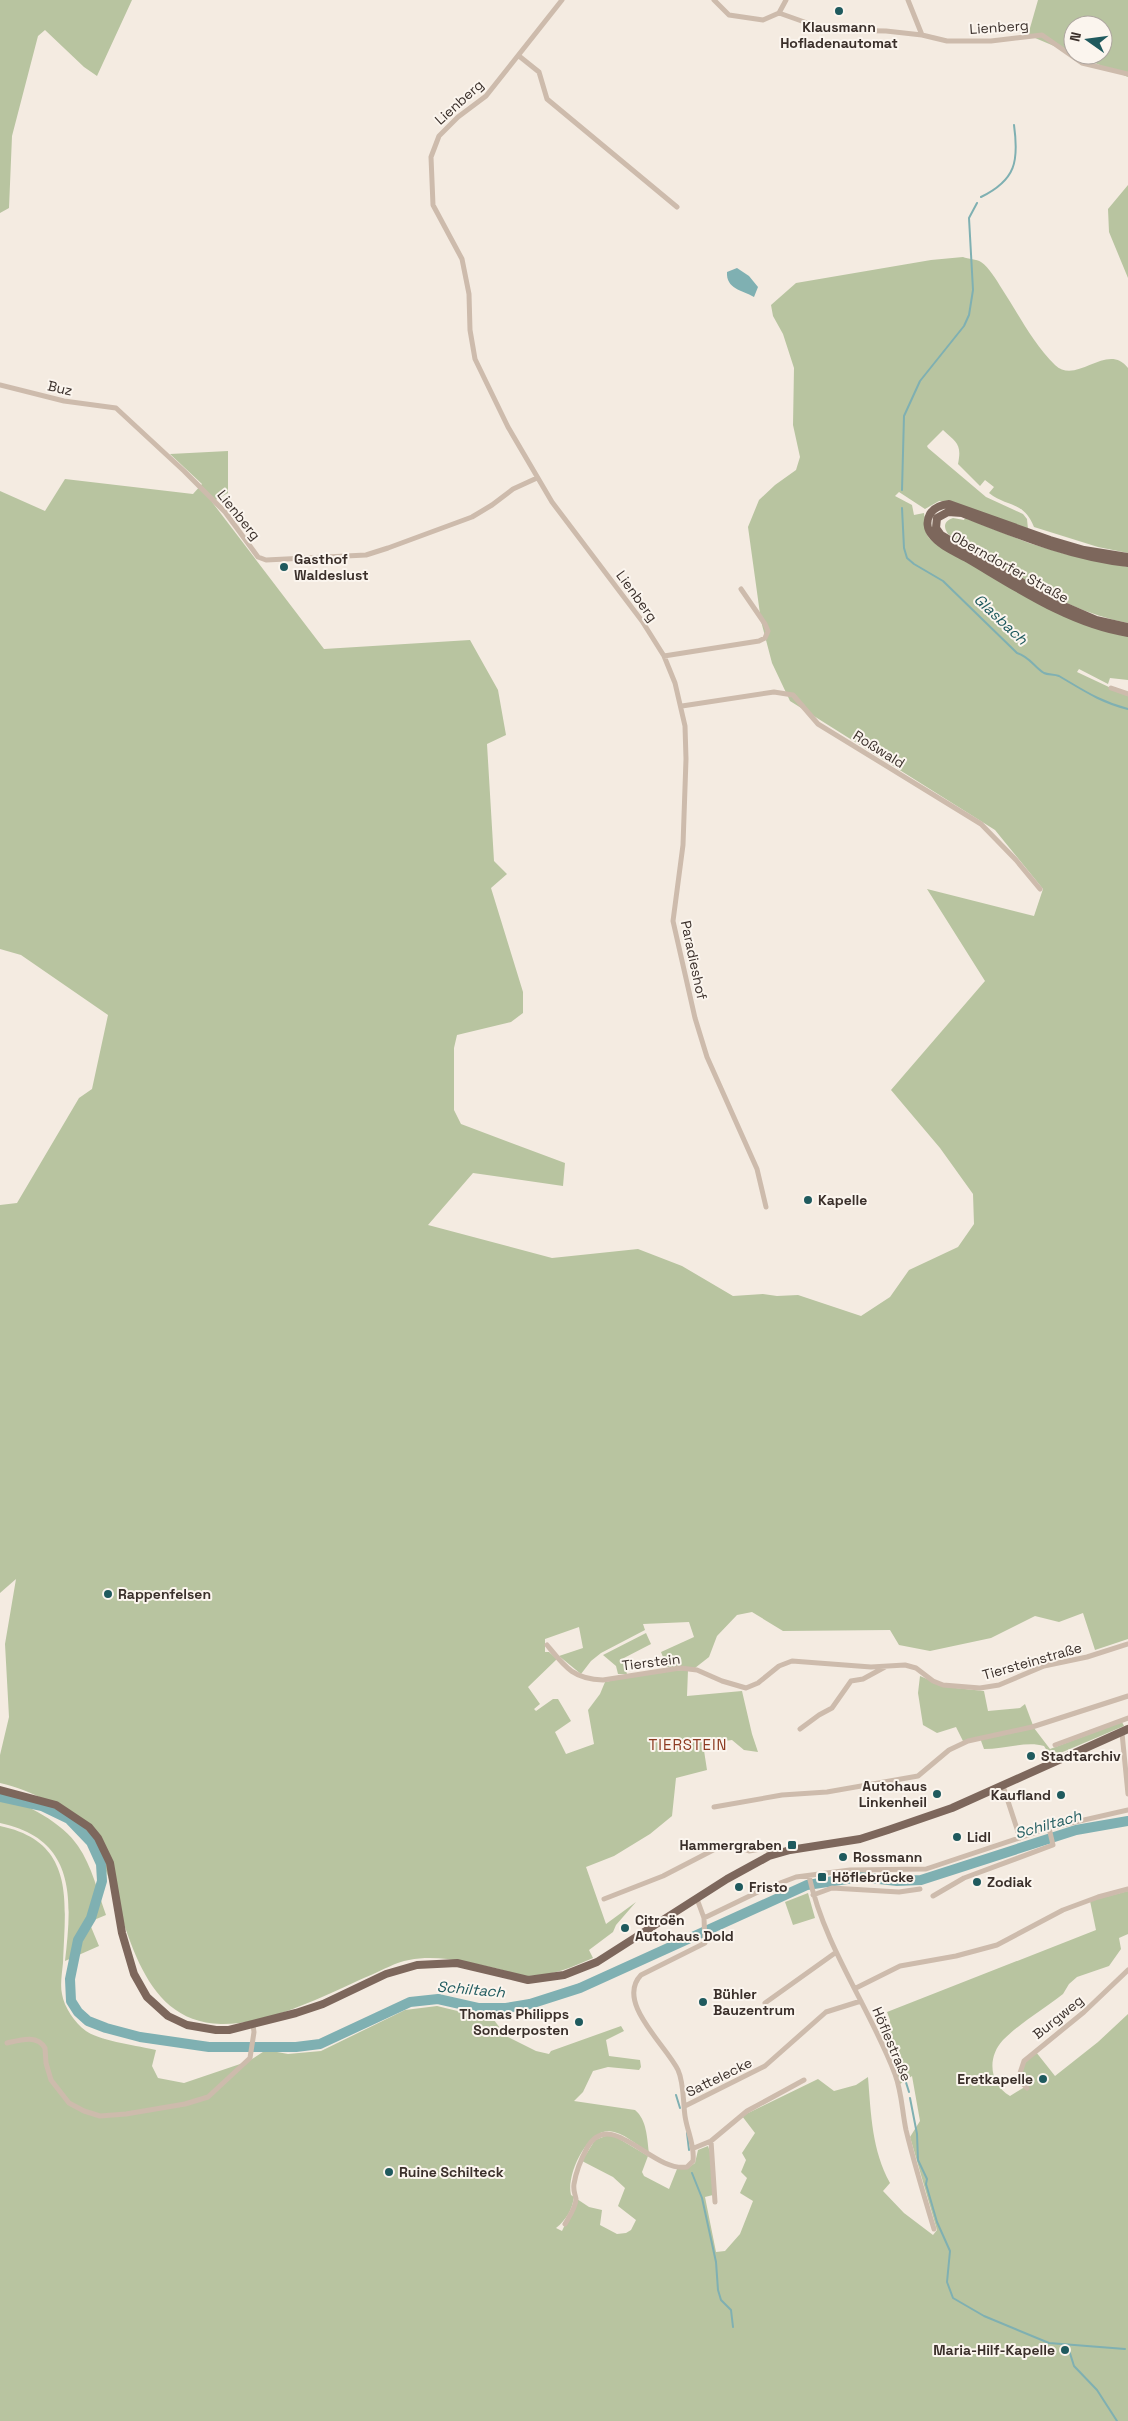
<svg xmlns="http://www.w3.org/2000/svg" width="1128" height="2421" viewBox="0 0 1128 2421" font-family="'Space Grotesk',sans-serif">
<rect width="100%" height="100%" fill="#f4ebe1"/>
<path fill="#b8c4a0" d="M0 0H132L97 76 84 67 45 30 38 36 12 136 9 208 0 213Z
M1038 0H1128V77L1076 55H1103V25H1073V54L1028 35Z
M1128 185V278L1109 232 1108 209Z
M963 257C968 259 977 259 981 262 989 267 997 281 1002 289 1019 315 1033 343 1055 365 1077 386 1107 341 1128 368V553L1098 547 1034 527C1023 500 1008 508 989 493L994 487 985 480 980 486 958 464C962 444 957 443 943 430L927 446 928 448 986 497 1023 514 1027 519 1028 529 950 501H939L925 509 899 492 895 496 912 505 914 515 924 513C927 533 921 534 941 547L1128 636V680L1110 678 1108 684 1079 669 1077 672 1128 696V1639L1095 1650 1083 1613 1059 1622 1035 1616 991 1638 930 1651 899 1645 890 1630 783 1631 752 1612 737 1615 717 1636 709 1657 695 1668 667 1667 661 1652 694 1637 689 1622 643 1624 645 1630 601 1653 591 1661 581 1674 559 1656 583 1648 579 1627 545 1639V1652H549L557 1659 528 1687 540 1704 534 1709 536 1711 553 1699H558L571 1721 555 1732 566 1754 594 1744 588 1710 600 1694 605 1682 658 1671 688 1670 687 1696 742 1691 752 1734 758 1752 744 1750 732 1740 703 1744 707 1770 676 1778 672 1816 650 1834 614 1856 586 1867 606 1924 636 1902 616 1925 613 1932 589 1950 593 1958C573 1967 551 1976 528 1976 519 1976 508 1972 499 1969 470 1963 439 1954 409 1960 396 1962 383 1970 371 1975 327 1994 270 2025 221 2024 136 2022 128 1918 101 1859 98 1852 95 1841 90 1835 68 1809 32 1790 0 1783V1755L9 1717 5 1644 16 1579 0 1593V1205L17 1203 79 1098 92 1089 108 1015 21 955 0 949V491L45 511 65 479 193 494 202 484 170 454 228 451V493L212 502 324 649 470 640 498 690 506 735 487 744 494 861 507 874 491 888 523 992V1013L511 1022 457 1035 454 1048V1110L461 1124 565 1163 563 1186 473 1173 428 1225 552 1258 638 1249 682 1266 733 1296 763 1294 777 1296 798 1295 861 1316 890 1297 909 1270 958 1247 974 1224 973 1194 940 1148 891 1090 985 981 927 889 1034 916 1043 889 995 830 790 701 772 663 761 621 748 527 759 500 775 485 796 470 800 457 793 425 794 368 783 334 773 316 771 305 796 283 931 260Z
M953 518 964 520 965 518 1029 543 1065 554 1128 567V623C1062 611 1004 568 948 534 943 527 944 521 953 518Z
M646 1633 651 1644 622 1659 627 1674H618L616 1666 603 1655Z
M920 1676 946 1687 984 1691 988 1711 1020 1708 1025 1704 1034 1728 1050 1749 1122 1722 1124 1726 1051 1757 1044 1746C1027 1741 1003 1749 984 1749L980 1738 963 1741 956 1727 937 1733 923 1725 918 1693Z
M0 1797C25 1802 64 1824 78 1846 92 1866 98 1893 106 1915L89 1922 99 1946 65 1961C72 1900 77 1839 0 1823Z
M0 1826C77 1842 65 1903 63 1963 62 1973 60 1985 62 1994 64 2007 75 2023 86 2031 100 2041 139 2046 156 2050L152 2066 158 2078 184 2083 249 2061 266 2050 288 2054 321 2051 405 2010 437 2006 478 2016 488 2012 506 2036 536 2051 549 2054 551 2051 621 2026 624 2031 606 2040 609 2056 640 2060 641 2067 639 2070 608 2067 593 2071 583 2092 574 2101 635 2110C647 2120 647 2138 649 2153 637 2145 623 2132 609 2131 586 2131 566 2176 571 2195L574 2197C572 2210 566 2220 556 2228L562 2231 577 2199 589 2207 602 2210 600 2225 617 2234 626 2233 631 2230 636 2220 618 2206 625 2188 613 2177 582 2161 595 2140 611 2134 648 2156 642 2172 644 2176 669 2189 677 2169 688 2168 695 2163 698 2150 708 2146 710 2152 713 2195 705 2197 716 2252 725 2251 740 2234 753 2201 740 2193 747 2178 741 2172 746 2160 742 2153 755 2133 742 2116 818 2079 834 2091 856 2085 868 2077C871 2115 872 2150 890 2183L883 2191 904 2213 933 2235 937 2230 910 2137 920 2121 912 2076 900 2084 892 2060 890 2020 887 2012 1096 1930 1090 1901 1128 1891V1934L1119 1938 1121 1949 1109 1966 1077 1977 1069 1984 1063 1994C1044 2009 1020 2023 1003 2040 987 2057 989 2084 1010 2096L1028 2085 1022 2073 1025 2063 1036 2052 1055 2076 1098 2042 1128 2014V2421H0Z
M808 1893 815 1918 793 1925 785 1902Z"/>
<path fill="#7fb0b2" d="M737 268 749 276 758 287 754 297C742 290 726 289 727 272Z"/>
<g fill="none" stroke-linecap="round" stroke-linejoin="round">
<path stroke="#7fb0b2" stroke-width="2" d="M981 197C1016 180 1019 161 1014 125
M902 490 904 416 920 381 964 326 969 315 973 290 969 218 977 203
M902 508 904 548 907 558 914 564 943 581 1017 653C1030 657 1034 667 1044 673 1048 675 1054 674 1059 676 1083 690 1100 702 1128 709
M899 2060 909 2092
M676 2095 680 2108
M910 2098 917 2134 918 2160 927 2179 926 2184 937 2222 950 2251 947 2282 953 2298 984 2316 1049 2343 1125 2349
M687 2133 689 2150
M692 2173 702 2198 716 2262 718 2290 721 2300 731 2310 733 2327
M1068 2347 1074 2366 1097 2390 1117 2421"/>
<path stroke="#7fb0b2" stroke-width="10" d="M0 1797 42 1806 69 1819 91 1842 101 1864 102 1881 91 1918 78 1940 70 1979 71 2001 78 2012 88 2021 106 2028 140 2037 209 2047H296L320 2044 410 2002 438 1999 478 2008H506L530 2004 580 1988 807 1885 861 1877 897 1881 921 1880 1076 1830 1128 1821"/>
<path stroke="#cdbbac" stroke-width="5" d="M562 0 486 96 458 117 439 136 431 157 433 205 462 259 469 294 470 330 475 359 508 427 552 502 642 621 664 656 675 683 685 726 686 759 683 845 673 921 695 1018 707 1057 757 1169 766 1207
M714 0 729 15 763 20 779 13 827 30 886 31 922 35 947 41H991L1042 35 1082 63 1128 74
M908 0 922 35
M779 13 786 0
M519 56 539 72 547 99 677 207
M0 385 64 401 116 408 184 471 225 512 258 557 266 560 366 555 388 548 472 517 492 505 513 489 537 478
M664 656 759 641 765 638 768 631 765 624 741 589
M1111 688 1128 694
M682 706 774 692 793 695 818 724 981 824 1016 860 1040 889
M547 1645C565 1667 573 1679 603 1680L680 1668 697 1670 722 1681 746 1688 758 1683 779 1666 792 1661 871 1667 905 1665 916 1668 933 1681 943 1685 980 1688 999 1685 1044 1666 1087 1657 1128 1644
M800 1729 819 1715 832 1708 851 1681 863 1679 885 1667
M1122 1733 1128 1794
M1055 1745 1128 1718
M1003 1786 1020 1838
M714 1807 782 1795 827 1792 918 1776 949 1750 968 1741 1032 1727 1128 1696
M809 1876C825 1948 869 2006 895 2074 902 2093 902 2111 906 2130 914 2163 924 2196 934 2229
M813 1895 832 1888 899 1892 920 1889
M933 1896 964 1878 1053 1845 1049 1828
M604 1899 663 1876 721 1846 730 1844 749 1851 766 1848 769 1849V1856
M704 1918 762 1890 796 1877 850 1870 926 1869 1049 1828 1128 1810
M856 1988 900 1966 956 1956 997 1945 1063 1910 1098 1897 1128 1889
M765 2003 835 1953
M7 2043C20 2040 37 2034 45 2048L46 2063 51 2080 69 2103 84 2111 100 2116 126 2114 185 2104 208 2097 250 2058 254 2032 253 2025
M1027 2088 1020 2081 1019 2076 1024 2061 1084 2012 1128 1970
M685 2106 765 2066 826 2012 861 2001
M711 2141 715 2202
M694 2148 711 2141 747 2111 804 2080
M565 2224C569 2217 576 2207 576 2199 575 2193 573 2191 574 2184 576 2172 581 2159 587 2148 611 2106 652 2173 687 2167L693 2161C695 2145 687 2131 685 2116 683 2102 684 2083 678 2070 666 2045 615 2002 641 1975L705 1943 704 1918 697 1899"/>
<path stroke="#7d675c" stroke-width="8" d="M1128 557 1084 550 1050 540 949 504C941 505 934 507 930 514 926 521 927 529 932 535 940 546 958 553 970 560 1019 589 1071 624 1128 633
M1128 563C1070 557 1016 534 962 513L948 512 937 518 936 528 941 535 1059 604 1096 620 1128 627
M0 1790 56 1805 89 1827 98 1838 110 1863 122 1933 134 1974 147 1997 168 2016 187 2025 216 2030H229L296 2013 323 2004 386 1974 417 1965 457 1963 528 1980 564 1975 597 1962 727 1879 769 1856 790 1850 860 1839 888 1830 952 1808 1128 1729"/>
</g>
<g fill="#1f5a5e" stroke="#fbf5ee" stroke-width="2">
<circle cx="839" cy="11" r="5"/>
<circle cx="284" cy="567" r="5"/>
<circle cx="808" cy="1200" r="5"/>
<circle cx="108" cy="1594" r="5"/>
<circle cx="1031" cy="1756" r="5"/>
<circle cx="937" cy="1794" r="5"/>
<circle cx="1061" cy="1795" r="5"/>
<circle cx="957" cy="1837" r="5"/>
<rect x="787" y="1840" width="10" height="10" rx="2.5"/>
<circle cx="843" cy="1857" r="5"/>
<rect x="817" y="1872" width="10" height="10" rx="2.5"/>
<circle cx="977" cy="1882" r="5"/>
<circle cx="739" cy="1887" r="5"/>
<circle cx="625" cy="1928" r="5"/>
<circle cx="703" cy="2002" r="5"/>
<circle cx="579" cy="2022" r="5"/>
<circle cx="1043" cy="2079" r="5"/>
<circle cx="389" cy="2172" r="5"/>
<circle cx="1065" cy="2350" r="5"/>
</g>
<g text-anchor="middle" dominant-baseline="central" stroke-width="4" stroke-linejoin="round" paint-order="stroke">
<g font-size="14" font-weight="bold" fill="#3b302b" stroke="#fbf5ee" text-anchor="start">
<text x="839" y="27" text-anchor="middle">Klausmann<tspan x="839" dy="16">Hofladenautomat</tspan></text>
<text x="294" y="559">Gasthof<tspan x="294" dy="16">Waldeslust</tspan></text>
<text x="818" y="1200">Kapelle</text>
<text x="118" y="1594">Rappenfelsen</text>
<text x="1041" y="1756">Stadtarchiv</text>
<text x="927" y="1786" text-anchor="end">Autohaus<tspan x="927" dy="16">Linkenheil</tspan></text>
<text x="1051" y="1795" text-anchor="end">Kaufland</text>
<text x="967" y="1837">Lidl</text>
<text x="782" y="1845" text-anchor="end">Hammergraben</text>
<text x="853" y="1857">Rossmann</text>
<text x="832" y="1877">Höflebrücke</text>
<text x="987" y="1882">Zodiak</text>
<text x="749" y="1887">Fristo</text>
<text x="635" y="1920">Citroën<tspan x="635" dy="16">Autohaus Dold</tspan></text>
<text x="713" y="1994">Bühler<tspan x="713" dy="16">Bauzentrum</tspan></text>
<text x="569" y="2014" text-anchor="end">Thomas Philipps<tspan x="569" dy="16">Sonderposten</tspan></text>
<text x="1033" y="2079" text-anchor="end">Eretkapelle</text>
<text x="399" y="2172">Ruine Schilteck</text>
<text x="1055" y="2350" text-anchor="end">Maria-Hilf-Kapelle</text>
</g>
<g font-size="14" fill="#3b302b" stroke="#fbf5ee">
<text transform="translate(999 27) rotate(-4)">Lienberg</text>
<text transform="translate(459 102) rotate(-42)">Lienberg</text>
<text transform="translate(60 388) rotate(13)">Buz</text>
<text transform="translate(239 515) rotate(51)">Lienberg</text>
<text transform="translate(1010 567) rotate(29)">Oberndorfer Straße</text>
<text transform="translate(637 596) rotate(54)">Lienberg</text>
<text transform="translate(879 749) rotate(32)">Roßwald</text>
<text transform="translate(694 960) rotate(78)">Paradieshof</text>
<text transform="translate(1032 1661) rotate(-16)">Tiersteinstraße</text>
<text transform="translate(651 1662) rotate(-7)">Tierstein</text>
<text transform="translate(1058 2017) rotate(-39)">Burgweg</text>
<text transform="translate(892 2044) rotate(67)">Höflestraße</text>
<text transform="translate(719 2077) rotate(-26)">Sattelecke</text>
</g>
<g font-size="15" font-style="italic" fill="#1f5a5e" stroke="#fbf5ee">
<text transform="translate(1001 619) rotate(43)">Glasbach</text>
<text transform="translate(1048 1824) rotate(-16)">Schiltach</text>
<text transform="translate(471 1989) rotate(5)">Schiltach</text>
</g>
<g font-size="15" letter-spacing="1" fill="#8c3b22" stroke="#fbf5ee">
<text x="688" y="1744">TIERSTEIN</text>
</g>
</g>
<g transform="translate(1088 40) rotate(284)"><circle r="24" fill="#fbf5ee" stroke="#aea6a0"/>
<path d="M0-4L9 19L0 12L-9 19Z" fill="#1f5a5e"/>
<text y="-8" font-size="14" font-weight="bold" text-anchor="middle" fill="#3b302b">N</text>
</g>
</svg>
